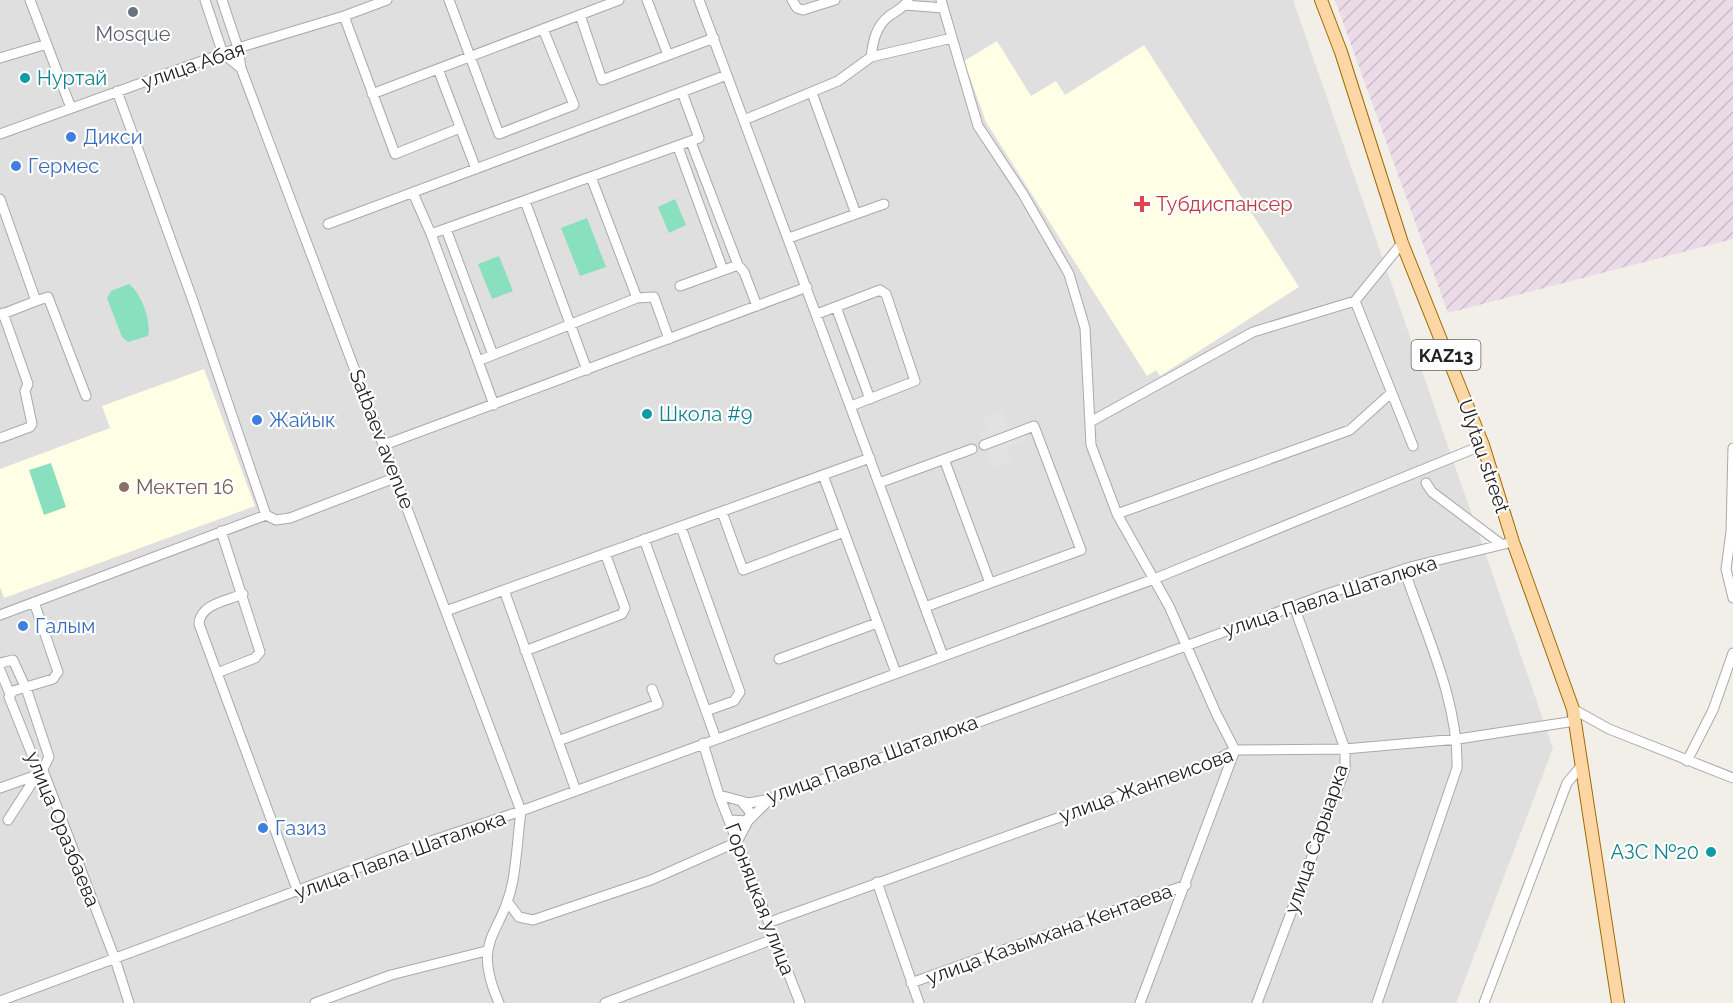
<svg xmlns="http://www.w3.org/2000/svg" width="1733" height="1003" viewBox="0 0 1733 1003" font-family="Raleway,sans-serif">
<defs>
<pattern id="industrial-furrows" width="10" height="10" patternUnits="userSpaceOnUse" patternTransform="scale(1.5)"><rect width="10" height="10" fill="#ebdbe8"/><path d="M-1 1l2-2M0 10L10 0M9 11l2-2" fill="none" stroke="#c9bcc7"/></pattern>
</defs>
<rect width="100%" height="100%" fill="#f2efe9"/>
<path fill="#e0dfdf" d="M0 0H1293L1553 748 1456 1003H0Z"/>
<path fill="url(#industrial-furrows)" d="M1335 0H1733V239L1448 313Z"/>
<path fill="#ffffe5" d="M997 41 1031 96 1056 81 1065 95 1144 45 1299 287 1160 376 1156 370 1147 376 986 122 964 61Z
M204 369 255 506 4 598 0 587V469L110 428 102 406Z"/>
<path fill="#88e0be" d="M675 199 686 225 669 233 658 207Z
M587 218 606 267 580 276 561 228Z
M499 256 513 291 492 299 478 264Z
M129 284C141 293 152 322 148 336L128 342 122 337 107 298 111 291Z
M51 463 66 507 44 515 29 470Z"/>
<path fill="#e2e2e2" d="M1003 411 1012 434 1023 430 1027 440 1007 447 1011 460 993 467 980 433 987 430 983 418Z"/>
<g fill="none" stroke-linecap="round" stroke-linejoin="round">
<g stroke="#a9a9a9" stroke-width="11">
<path id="minor" d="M30 0 71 108
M205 0 223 54 241 68
M222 0 238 48 241 68 521 811C518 834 517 857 513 880 503 936 470 937 499 1003
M449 0 499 134 574 105 543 29
M647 0 668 55
M699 0 943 656
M792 0 797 8 803 10 835 0
M941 0 978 126 1023 194 1069 274 1085 328 1091 445 1117 514 1169 606 1216 713 1235 750 1140 1003
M905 5 943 8
M580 15 602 80 714 38
M344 16 395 154 460 128
M871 57C873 41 876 26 889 16 896 11 904 8 908 0
M0 58 47 44
M438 69 476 169
M812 93 856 214
M372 94 619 0
M744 120 838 81 871 57 952 38
M0 134 238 48 344 16 387 0
M678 147 723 270
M591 177 637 298
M413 193 431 234
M0 199 36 301 0 315
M525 201 587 370
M328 224 727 75
M446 229 493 355
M789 238 884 204
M1402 243 1355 301 1413 446
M738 265 744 272 757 306
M680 286 738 265 691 142
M36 301 48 297 86 396
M836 307 870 399
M817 314 880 290 886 294 915 381 851 406
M478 361 431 234 699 138 682 92
M494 405 478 361 637 298 654 297 669 339
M1090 422 1253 332 1355 301
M0 438 30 427 32 424 25 391 28 384 3 313
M384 445 807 287
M1733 448 1731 532 1726 569 1733 598
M944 459 990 583
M823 475 896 673
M879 483 972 449
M1426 483 1432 492 1501 544
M722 512 743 570 844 532
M1117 514 1350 430 1391 393
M266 515 276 520 290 518 397 477
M681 527 740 692 734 701 706 711
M221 531 260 652 255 658 217 673 298 892
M644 539 716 739
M504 590 576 791
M34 602 58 672 53 679 13 691 9 697 35 762 44 773 115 959 129 1003
M925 607 1081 550 1034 426 984 445
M446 611 870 458
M0 615 266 515 193 301 117 91
M525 651 622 614 625 608 605 553
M779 659 877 623
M0 663 13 660 27 691 49 757 43 769
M0 670 10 694
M217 673 199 624C200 604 226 601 243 594
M1573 709 1609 729 1733 778
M558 741 658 704 652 689
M703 743 719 795 800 1003
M1687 761 1713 710 1733 653
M0 788 37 775
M719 795 749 803 770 799 1327 594 1414 566 1513 542
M8 820 37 775
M729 820 748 821 750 812 741 801
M737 842 748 821 770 799
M877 882 919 1003
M507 901 519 917 533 920 651 880 737 842
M770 922 1212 762 1235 750 1345 749 1458 739 1575 721
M911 983 1186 885
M0 1001 425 843 521 811 1154 579 1483 445
M315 1003 391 975 486 951
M605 1003 776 938
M1257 1003 1345 769V749L1294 606
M1377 1003 1457 768C1459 702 1425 632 1404 569
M1484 1003 1567 783 1582 765"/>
</g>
<g stroke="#a06b00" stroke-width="14">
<path id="major" d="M1321 0 1341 52 1402 243 1483 445 1513 542 1573 709 1618 1003"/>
</g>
<use href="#minor" stroke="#fff" stroke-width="9"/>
<use href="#major" stroke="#fcd6a4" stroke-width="12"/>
</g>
<circle fill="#6b7280" stroke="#fff" stroke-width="2" cx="133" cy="12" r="6"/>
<g fill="#0f9aa8" stroke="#fff" stroke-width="2">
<circle cx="25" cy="78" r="6"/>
<circle cx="647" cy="414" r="6"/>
<circle cx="1711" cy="852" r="6"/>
</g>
<g fill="#3f7fe0" stroke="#fff" stroke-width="2">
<circle cx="71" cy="137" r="6"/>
<circle cx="16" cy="166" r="6"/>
<circle cx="257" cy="420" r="6"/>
<circle cx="23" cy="626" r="6"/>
<circle cx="263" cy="828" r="6"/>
</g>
<path fill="#e0444e" stroke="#fff" stroke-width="2" d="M1139 195h6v6h6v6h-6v6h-6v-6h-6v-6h6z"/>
<circle fill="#8d6e63" stroke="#fff" stroke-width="2" cx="124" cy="487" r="6"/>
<g text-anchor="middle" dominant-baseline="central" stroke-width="4.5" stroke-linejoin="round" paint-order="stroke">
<rect fill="#fff" stroke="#646464" stroke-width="1.5" x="1411.5" y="340" width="69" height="30" rx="4.5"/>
<g font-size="18" font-weight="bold" fill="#222">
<text x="1446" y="355">KAZ13</text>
</g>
<g font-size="20" fill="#5b616d" stroke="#fff">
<text x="133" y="34">Mosque</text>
</g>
<g font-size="20" fill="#222" stroke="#fff">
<text transform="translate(193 65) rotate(-19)">улица Абая</text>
<text transform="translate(382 439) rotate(69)">Satbaev avenue</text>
<text transform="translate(1484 456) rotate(71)">Ulytau street</text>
<text transform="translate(1330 596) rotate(-18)">улица Павла Шаталюка</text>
<text transform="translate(872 759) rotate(-20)">улица Павла Шаталюка</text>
<text transform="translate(1146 785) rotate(-20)">улица Жанпеисова</text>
<text transform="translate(63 829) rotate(68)">улица Оразбаева</text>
<text transform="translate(1316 839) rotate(-71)">улица Сарыарка</text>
<text transform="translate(400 855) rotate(-20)">улица Павла Шаталюка</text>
<text transform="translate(760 899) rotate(69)">Горняцкая улица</text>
<text transform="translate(1049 934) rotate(-20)">улица Казымхана Кентаева</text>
</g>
<g font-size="20" fill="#0d838f" stroke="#fff" text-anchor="start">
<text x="37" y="78">Нуртай</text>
<text x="659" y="414">Школа #9</text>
<text x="1699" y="852" text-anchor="end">АЗС №20</text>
</g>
<g font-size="20" fill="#366cbe" stroke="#fff" text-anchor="start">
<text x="83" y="137">Дикси</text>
<text x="28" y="166">Гермес</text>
<text x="269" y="420">Жайык</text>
<text x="35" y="626">Галым</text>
<text x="275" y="828">Газиз</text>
</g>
<g font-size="20" fill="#be3a42" stroke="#fff" text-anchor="start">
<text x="1156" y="204">Тубдиспансер</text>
</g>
<g font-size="20" fill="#785e54" stroke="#fff" text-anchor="start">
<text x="136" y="487">Мектеп 16</text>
</g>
</g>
</svg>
